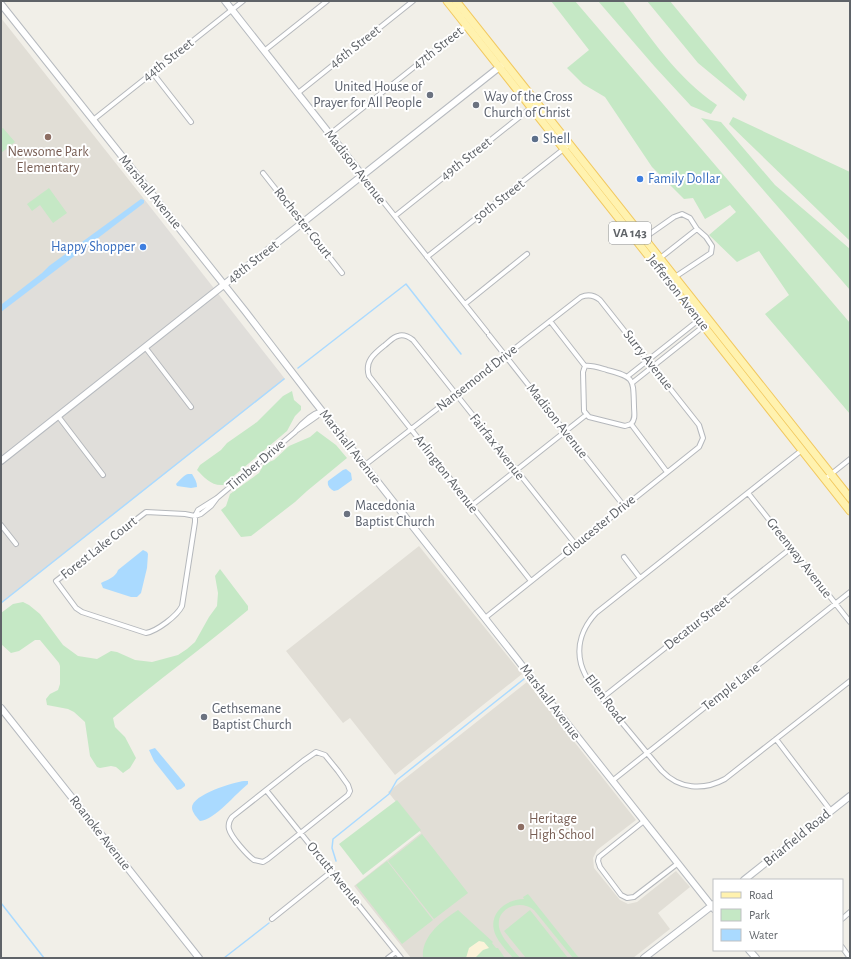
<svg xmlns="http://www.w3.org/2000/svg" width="851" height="959" viewBox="0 0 851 959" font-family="'Alegreya Sans',sans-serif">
<rect width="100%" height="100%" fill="#f1efe8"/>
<path fill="#e0deda" d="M144 199 285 379 1 603V311Z"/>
<path fill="#e1ded6" d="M1 18 144 199 1 311Z
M419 546 522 674 395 775 350 718 343 723 286 651Z
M527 682 636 820 597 850 593 858 594 868 620 900 628 904 637 902 676 871 690 887 658 913 670 929 633 958H411L354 886 421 833 388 792Z"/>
<path fill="#c5e8c5" d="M551 1H575L850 323V414L765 314 789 295 759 251 737 262 709 235 736 212 730 205 705 219 693 198 684 199 652 167 605 97 583 84 567 68 589 50Z
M598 1H623C651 38 677 78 717 105L711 114 691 106 655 67Z
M647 1H670L747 95 744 101 698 63Z
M733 117 850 172V241L729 124Z
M701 118 721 122 775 185 850 249V290Z
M3 128 15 142 1 153V129Z
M49 188 67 213 53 223 40 205 32 211 27 204Z
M292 391 294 400 301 406V410L295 416 287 431 223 485C211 486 204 477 197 470L200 465 221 450 227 443 257 422 283 396Z
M317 431 336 445 347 458 307 491 295 502 251 536 241 537 221 510 226 506 230 494 259 473 264 464 274 460 289 446 310 437Z
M220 569 248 606V610C204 647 157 681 113 718L115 727 125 737 136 758 130 768 123 773 116 767 111 766 100 768 97 767 90 756 85 722 74 712 68 709 47 705 46 699 50 694 58 690 60 684V666L59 663 40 640H35L19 651 11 653 1 644V613L13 604 23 602 29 605 40 614 63 645 78 656 97 659 111 651 117 652 135 660 152 662 178 655 187 649 195 642 209 617 217 606 218 593 215 576Z
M397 800 421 830 363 875 339 844Z
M422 834 468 893 434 919 388 861Z
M387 861 433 920 402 944 356 885Z
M528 894 579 958H573L534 910C521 899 496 907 499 927 501 938 513 949 520 958H513C507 951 500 944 496 936 486 915 505 899 524 899L523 897Z
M458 910 493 942 492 943 496 948H498L505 958H423C421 936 442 921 458 910Z
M530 910 568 958H526L504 931Z"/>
<path fill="#fbf3d9" d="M479 941 484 942 489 948 483 950 475 958H466L469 948Z"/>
<path fill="#aadaff" d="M141 199 144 200V203L1 312 2 304 42 273 49 266Z
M346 469 351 473 352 480 338 490 334 491C330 489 327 486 328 481L343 470Z
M188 474H192C195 479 197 482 197 487L191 488 177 486 176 484C179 481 184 475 188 474Z
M143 550 147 552 148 554 147 568 141 593 137 597H131L103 588 101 583C107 580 116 577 118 570Z
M155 748 185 784V786L181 789 177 790 154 761 149 750Z
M244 781H248V784C236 793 215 820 200 821 197 818 192 812 192 808 191 795 234 782 244 781Z"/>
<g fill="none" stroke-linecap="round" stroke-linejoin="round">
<path stroke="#aadaff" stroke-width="1.5" d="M298 368 406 284 461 354
M1 603 284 379
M336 861 332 848 333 839 389 794 397 780 524 679
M1 903 44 958
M224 958 269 923"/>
<g stroke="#b5b8bc" stroke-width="6">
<path id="street" d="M264 51 327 1
M152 72 191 122
M298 93 413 1
M93 120 243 1
M330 134 467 25
M263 173 342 273
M362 175 487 332
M395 216 537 103
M644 238 674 217 682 214 690 218 697 229 706 237 712 246 711 253 675 277
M427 257 570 144
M659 259 697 229
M465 304 527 254
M550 321 585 366
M489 335 624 506
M145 347 191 407
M585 366C592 365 600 368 607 370 635 377 633 379 634 406 634 413 636 419 631 424L625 426 589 417 584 411 583 372Z
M628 376 705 315
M632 383 705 325
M58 416 103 475
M631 424 667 472
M297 430 317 416 322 411
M802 450 596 613C583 627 576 645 581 664 586 682 602 698 613 712 630 732 646 752 662 771 679 789 703 791 725 779L850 681
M365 465 581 297C588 294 594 295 600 300L699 425 703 438 699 447 485 618
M825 479 850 459
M748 493 850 622
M217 498 211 506 201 514 195 516 185 514 146 512 56 581 76 608 82 612 146 633C157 631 177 616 182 606L195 522V516L198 510 217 498 295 432C302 423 311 414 322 411
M471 506 586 415
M1 525 16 544
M624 557 640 578
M531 581 369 376C364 361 375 353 385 345 389 342 393 337 398 336 403 334 409 337 413 340L576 545
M602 698 791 548
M776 739 831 811
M316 752 325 755 338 771 348 785 350 791 348 795 268 859 263 862 254 860C248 856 231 837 229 829 228 825 229 821 232 817L303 761Z
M612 781 850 592
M266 790 401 958
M644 821 599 857 598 861 600 867 621 895 627 898 634 897 677 864
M272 919 332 871
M842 919 850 912
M842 947 850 958
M388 958 396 952"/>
</g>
<g stroke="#b6babf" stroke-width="8">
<path id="secondary" d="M225 1 362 175
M1 4 245 311 311 397 517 659 546 697 714 909
M1 461 502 65
M1 708 199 958
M744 880 850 796
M749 950 756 958
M644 958 714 904"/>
</g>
<g stroke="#f2c960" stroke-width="9">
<path id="primary" d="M447 1 850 511
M456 1 850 498"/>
</g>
<use href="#street" stroke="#fff" stroke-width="4"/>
<use href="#secondary" stroke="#fff" stroke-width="6"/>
<use href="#primary" stroke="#fff2af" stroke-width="7"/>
</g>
<g fill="#6b7280" stroke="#fff" stroke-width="1.5">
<circle cx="430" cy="95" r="4"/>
<circle cx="476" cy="105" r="4"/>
<circle cx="347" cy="514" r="4"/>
<circle cx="204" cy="717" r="4"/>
</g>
<g fill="#8d6e63" stroke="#fff" stroke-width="1.5">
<circle cx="48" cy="137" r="4"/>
<circle cx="521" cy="827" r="4"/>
</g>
<circle fill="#5c6f8a" stroke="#fff" stroke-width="1.5" cx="535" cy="139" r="4"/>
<g fill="#3f7fe0" stroke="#fff" stroke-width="1.5">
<circle cx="640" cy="179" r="4"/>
<circle cx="143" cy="247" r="4"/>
</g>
<g text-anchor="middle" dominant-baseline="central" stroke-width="4" stroke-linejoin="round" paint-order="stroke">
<rect fill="#fff" stroke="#8f9295" stroke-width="1" x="609" y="222" width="42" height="22" rx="3"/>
<g font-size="13" font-weight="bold" fill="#5f6368">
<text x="630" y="233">VA 143</text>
</g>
<g font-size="14" fill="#5f6368" stroke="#fff">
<text transform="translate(355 47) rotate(-38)">46th Street</text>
<text transform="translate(438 48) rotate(-38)">47th Street</text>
<text transform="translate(168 60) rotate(-38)">44th Street</text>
<text transform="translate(466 159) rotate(-38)">49th Street</text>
<text transform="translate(355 167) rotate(52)">Madison Avenue</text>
<text transform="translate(150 192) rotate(51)">Marshall Avenue</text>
<text transform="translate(499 201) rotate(-38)">50th Street</text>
<text transform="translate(303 223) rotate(52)">Rochester Court</text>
<text transform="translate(253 262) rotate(-38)">48th Street</text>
<text transform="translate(678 293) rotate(52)">Jefferson Avenue</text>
<text transform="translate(648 360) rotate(52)">Surry Avenue</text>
<text transform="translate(477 378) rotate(-38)">Nansemond Drive</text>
<text transform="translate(557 421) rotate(52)">Madison Avenue</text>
<text transform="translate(350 447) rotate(52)">Marshall Avenue</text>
<text transform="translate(497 447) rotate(52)">Fairfax Avenue</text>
<text transform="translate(256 465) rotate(-40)">Timber Drive</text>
<text transform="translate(446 474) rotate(52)">Arlington Avenue</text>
<text transform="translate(599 526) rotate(-39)">Gloucester Drive</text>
<text transform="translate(99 548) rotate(-38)">Forest Lake Court</text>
<text transform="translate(799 558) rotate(52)">Greenway Avenue</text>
<text transform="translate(697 623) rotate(-38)">Decatur Street</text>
<text transform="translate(731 687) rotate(-38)">Temple Lane</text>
<text transform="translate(605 699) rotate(53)">Ellen Road</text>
<text transform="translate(550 702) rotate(53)">Marshall Avenue</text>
<text transform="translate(100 833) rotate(52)">Roanoke Avenue</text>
<text transform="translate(797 838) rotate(-39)">Briarfield Road</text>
<text transform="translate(334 874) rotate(51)">Orcutt Avenue</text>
</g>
<g font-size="14" fill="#5b616d" stroke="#fff" text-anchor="start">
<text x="422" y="87" text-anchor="end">United House of<tspan x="422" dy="16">Prayer for All People</tspan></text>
<text x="484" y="97">Way of the Cross<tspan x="484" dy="16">Church of Christ</tspan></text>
<text x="355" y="506">Macedonia<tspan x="355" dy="16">Baptist Church</tspan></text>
<text x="212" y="709">Gethsemane<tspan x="212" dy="16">Baptist Church</tspan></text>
</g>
<g font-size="14" fill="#4e5e75" stroke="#fff" text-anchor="start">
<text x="543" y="139">Shell</text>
</g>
<g font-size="14" fill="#785e54" stroke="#fff">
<text x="48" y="152">Newsome Park<tspan x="48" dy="16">Elementary</tspan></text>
<text x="529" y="819" text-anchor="start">Heritage<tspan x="529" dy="16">High School</tspan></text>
</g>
<g font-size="14" fill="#366cbe" stroke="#fff" text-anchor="start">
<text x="648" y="179">Family Dollar</text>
<text x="135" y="247" text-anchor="end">Happy Shopper</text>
</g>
</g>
<rect width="851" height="959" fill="none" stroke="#5f6368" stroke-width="4"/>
<rect x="713" y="879" width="130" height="72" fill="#ffffff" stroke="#bfc1c3"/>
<rect x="721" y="892" width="20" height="6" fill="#fff2af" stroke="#bfc1c3"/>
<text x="749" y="899" font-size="12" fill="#5f6368">Road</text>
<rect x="721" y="909" width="20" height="12" fill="#c5e8c5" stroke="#bfc1c3"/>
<text x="749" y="919" font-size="12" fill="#5f6368">Park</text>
<rect x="721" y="929" width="20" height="12" fill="#aadaff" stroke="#bfc1c3"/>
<text x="749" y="939" font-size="12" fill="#5f6368">Water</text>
</svg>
